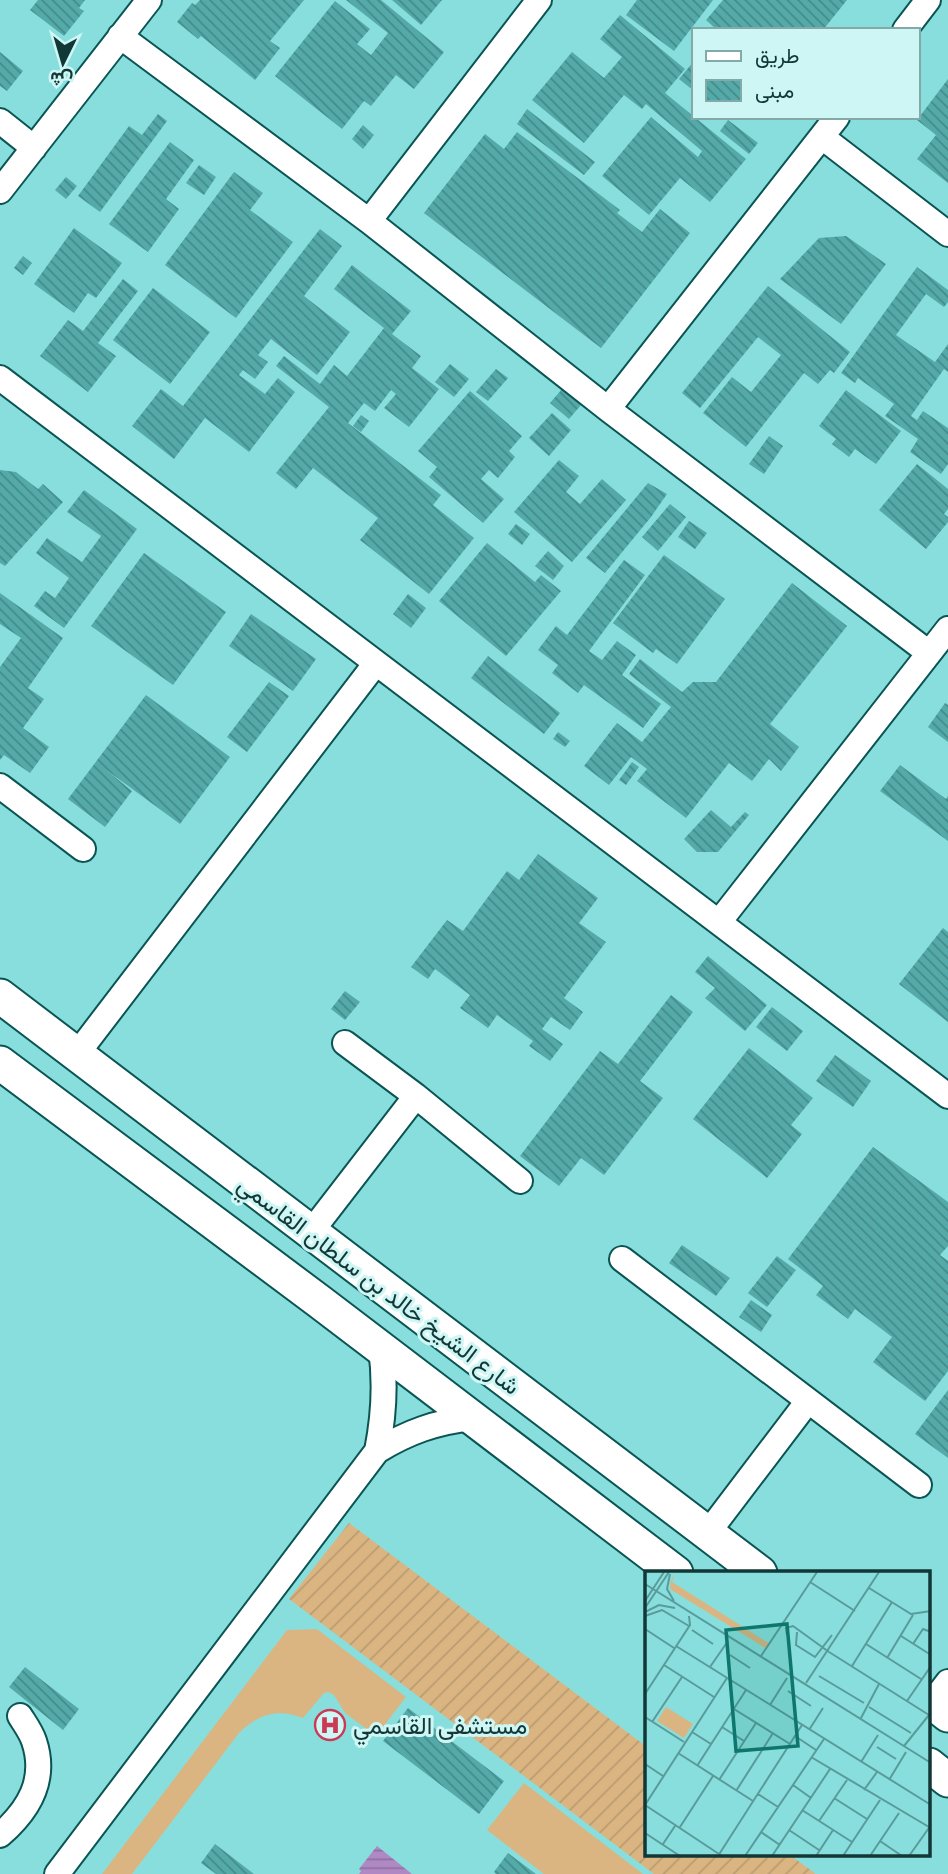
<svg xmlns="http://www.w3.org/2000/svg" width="948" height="1874" viewBox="0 0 948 1874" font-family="Ubuntu,Vazirmatn,sans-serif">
<defs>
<pattern id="garden-furrows" width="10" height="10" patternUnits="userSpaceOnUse" patternTransform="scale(1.75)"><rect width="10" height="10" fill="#dbb581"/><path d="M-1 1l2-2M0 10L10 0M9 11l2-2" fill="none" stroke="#bb9c70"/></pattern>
<pattern id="water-rules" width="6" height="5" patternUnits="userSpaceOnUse" patternTransform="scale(1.75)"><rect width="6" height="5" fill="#b089c4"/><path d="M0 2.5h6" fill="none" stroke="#8e71a0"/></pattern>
<pattern id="building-back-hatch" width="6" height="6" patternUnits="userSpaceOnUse" patternTransform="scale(1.75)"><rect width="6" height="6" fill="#54aaa8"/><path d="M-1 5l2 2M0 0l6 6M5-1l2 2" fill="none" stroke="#448b8a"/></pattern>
</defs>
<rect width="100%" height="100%" fill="#88dedc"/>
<path fill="#dbb581" d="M317 1629 406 1697 376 1736 345 1713 334 1695 328 1692 324 1693 303 1718C278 1708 258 1714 239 1733L132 1874H102L287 1630Z
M524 1783 643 1874H544L487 1830Z"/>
<path fill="url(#garden-furrows)" d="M349 1523 647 1747V1855H790L816 1874H654L289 1599Z"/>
<path fill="url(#water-rules)" d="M377 1846 412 1874H359L361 1871 359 1869Z"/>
<path fill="url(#building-back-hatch)" d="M38 0H85L79 8 84 11 64 36 30 10Z
M200 0H304L270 41 280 48 255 80 201 36 198 39 177 22 192 3 195 5Z
M346 0H381L444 52 414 89 396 75 371 106 364 101 342 129 275 76 335 1 370 29 357 44 371 55 388 33Z
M392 0H442L421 25Z
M637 0H713L674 51 626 15Z
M723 0H847L823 30H717L706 20Z
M620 15 685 69 665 93 746 159 710 202 680 178 649 215 602 176 651 117 698 157 702 151 646 104 642 109 624 95 584 143 532 100 572 52 604 78 622 57 600 39Z
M0 52 23 71 7 91 0 86Z
M694 61V91L679 79Z
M948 79V183L917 159 936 135 917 120Z
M527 109 595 162 584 175 517 124Z
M158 114 167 121 100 212 78 196 129 126 142 135Z
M728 120 758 143 749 154 720 131Z
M363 125 374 135 363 149 352 139Z
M517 132 620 210 617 213 642 232 660 209 690 233 601 348 424 213 485 134 504 149Z
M170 142 194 160 166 199 179 209 148 252 109 224Z
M199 165 216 177 204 195 186 183Z
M234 172 263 193 250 210 293 242 236 318 165 265Z
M66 177 77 186 66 199 55 190Z
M74 228 122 263 96 298 88 293 74 313 34 284Z
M320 229 342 246 304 296 350 332 317 375 271 339 258 355 268 362 255 379 243 370 239 375 265 394 278 378 295 392 249 452 205 418 174 459 132 426 161 389 183 406Z
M846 236 886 264 841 324 780 279 819 238Z
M23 256 32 263 23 275 14 268Z
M352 265 411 311 392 334 421 356 412 368 439 389 409 427 384 408 396 394 391 390 375 411 364 403 348 423 441 495 433 505 474 538 429 594 360 540 378 518 313 468 296 489 276 473 329 407 276 366 284 356 320 384 334 365 347 376 384 328 334 289Z
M917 267 948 290V302L944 307 926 294 896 335 935 362 948 344V372L944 369 911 416 917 420 923 411 948 428V464L941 474 910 452 918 439 885 416 894 404 858 378 855 383 841 373Z
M123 279 138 291 98 343 116 356 88 392 40 356 68 320 83 331Z
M768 286 850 352 834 373 830 370 818 384 804 373 746 447 703 413 732 377 751 392 781 355 758 337 700 408 682 393Z
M153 288 210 332 170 384 113 340Z
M450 364 469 379 454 397 435 382Z
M496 369 508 378 488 401 476 392Z
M562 389 581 405 569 419 550 403Z
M846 390 901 431 876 464 855 449 849 457 832 444 836 439 819 426Z
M470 391 522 436 509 451 515 457 498 478 489 470 481 479 504 499 483 523 429 477 437 467 418 451Z
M552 413 571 430 549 456 529 438Z
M361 415 369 421 361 432 353 426Z
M769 436 783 446 764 474 749 464Z
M559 460 579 476 566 492 580 504 602 479 626 500 572 562 514 512Z
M917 464 948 489V509L944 514 948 517V522L926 549 879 510Z
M0 470 16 472 38 489 43 484 63 502 5 566 0 563Z
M648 483 667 494 651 517 605 573 586 558Z
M84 490 137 529 64 628 34 606 45 591 55 598 69 578 36 553 47 538 82 562 101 536 67 512Z
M670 504 686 517 658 551 642 537Z
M689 521 707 533 695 549 678 537Z
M516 524 530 534 522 545 508 534Z
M487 543 535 582 541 575 561 591 506 656 439 601Z
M548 551 564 566 553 580 535 566Z
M144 553 226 612 173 685 91 626Z
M664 555 725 599 677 664 656 649 653 653 613 623Z
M624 560 645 575 589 651 602 660 617 641 636 655 622 675 661 704 643 728 584 685 578 693 552 673 558 665 538 650 556 626 567 635Z
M792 583 847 626 770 724 799 747 781 771 769 759 752 781 729 763 686 818 637 781 647 769 631 757 609 785 584 766 617 723 642 742 671 707 629 674 640 659 682 692 693 682H716Z
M0 593 63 638 28 688 44 699 23 728 49 747 30 773 4 755 0 760V667L21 638 0 624Z
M408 594 426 608 411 628 393 614Z
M251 614 316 659 293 691 229 646Z
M488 656 560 713 544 734 471 678Z
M269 682 289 696 247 752 227 737Z
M146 695 230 757 180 824 105 769 132 791 105 827 68 799Z
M945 703 948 705V742L928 727Z
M558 732 570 741 565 747 553 739Z
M632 762 639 767 626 785 619 780Z
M900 765 946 799 948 796V841L880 791Z
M711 810 731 827 745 812 749 815 718 852H697L684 839Z
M538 854 598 898 579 923 606 942 564 998 583 1012 570 1030 551 1017 542 1029 563 1044 550 1061 529 1046 533 1041 497 1015 488 1028 460 1008 470 995 435 969 428 979 411 967 447 920 463 931 507 871 519 880Z
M943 928 948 932V1022L899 984Z
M708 956 767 1005 745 1031 705 998 715 988 695 972Z
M345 991 360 1002 345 1020 331 1009Z
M671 995 693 1012 640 1081 663 1098 604 1175 581 1158 559 1186 520 1156 600 1051 618 1064Z
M772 1007 803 1031 787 1051 756 1027Z
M749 1048 813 1098 791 1125 802 1134 767 1178 693 1119Z
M835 1055 871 1081 853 1107 816 1081Z
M873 1147 948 1202V1246L940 1255 948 1261V1371L925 1401 873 1362 892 1337 855 1309 848 1319 816 1295 823 1286 788 1259Z
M682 1245 730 1278 716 1296 669 1263Z
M777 1256 796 1270 767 1307 748 1293Z
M751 1300 772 1315 761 1332 739 1317Z
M948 1390V1458L915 1434Z
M25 1667 79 1709 63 1730 9 1687Z
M408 1708 504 1781 479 1814 383 1741Z
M215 1844 254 1874H216L201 1863Z
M508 1853 536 1874H496L494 1872Z"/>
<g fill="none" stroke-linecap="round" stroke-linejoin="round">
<g stroke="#0a5554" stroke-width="28">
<path id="street" d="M905 30 928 0
M120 36 369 221 608 409 929 653
M0 121 34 148
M822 137 948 234
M0 191 149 0
M369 221 539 0
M0 378 948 1096
M608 409 837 117
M0 786 83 849
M719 922 948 629
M345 1043 416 1096 520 1181
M77 1054 376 663
M311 1232 416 1096
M622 1259 919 1485
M377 1451C384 1416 386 1384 381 1348
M707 1534 808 1401
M932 1703 948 1682
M0 1835C29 1810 47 1780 34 1741 31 1732 25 1724 20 1716
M57 1874 377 1451C408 1432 436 1422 472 1418"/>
</g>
<g stroke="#0a5554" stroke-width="37">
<path id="secondary" d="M0 996 760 1573
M0 1063 320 1302 676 1573
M929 1700 948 1715
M929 1765 948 1780"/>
</g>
<use href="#street" stroke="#fff" stroke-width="24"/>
<use href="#secondary" stroke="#fff" stroke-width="33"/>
</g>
<defs>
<g id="hospital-ring" transform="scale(1.575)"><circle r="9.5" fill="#cef6f5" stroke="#ca3a55" stroke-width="1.5"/><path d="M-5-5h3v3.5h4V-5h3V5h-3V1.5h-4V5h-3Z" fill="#ca3a55"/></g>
</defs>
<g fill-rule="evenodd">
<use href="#hospital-ring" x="330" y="1725"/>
</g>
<g text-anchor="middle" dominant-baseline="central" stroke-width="6" stroke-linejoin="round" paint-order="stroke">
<g font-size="24" fill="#123737" stroke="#cef6f5">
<text transform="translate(379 1285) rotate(37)">شارع الشيخ خالد بن سلطان القاسمي</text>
</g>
<g font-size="24" fill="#123737" stroke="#cef6f5" text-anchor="start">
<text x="353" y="1725">مستشفى القاسمي</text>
</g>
</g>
<g transform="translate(645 1571)">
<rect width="285" height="285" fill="#88dedc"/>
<path d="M21 136 48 153 39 167 12 150Z" fill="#dbb581"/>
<path d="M30 1 27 11 125 73 122 78 25 18 26 10Z" fill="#dbb581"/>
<path fill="none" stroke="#599b9a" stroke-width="2" d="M25 3 22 18 29 30M165 11 210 40M0 13 286 192M224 17 266 43 286 40M0 30 19 1M0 37 24 1M0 41 14 34 30 37M0 45 17 39 44 55M0 58 29 77M47 59 68 73M152 61 151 74 170 86 187 64M142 64 141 57 148 55 184 81M256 65 286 84M221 73 276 108M268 73 278 58 286 61M31 75 286 234M184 81 284 144M85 84 105 97M116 85 172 1M242 87 268 44M19 94 69 126M207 95 247 31M65 96 83 70M174 105 219 132M161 112 234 1M143 120 166 135M0 123 45 54 44 45M262 130 286 95M125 134 142 107M224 136 266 162M89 138 145 173M0 146 39 171M216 147 234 113M7 151 37 106M77 156 99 170M164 159 178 137M47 161 66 173M150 165 171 179M259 175 284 144M232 176 251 188M33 182 108 230M166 186 284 256M216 191 233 164M0 193 18 205M52 195 101 119M74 209 111 152M244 209 261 181M148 214 166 227M219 219 232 201M91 220 128 162M113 223 133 236M189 227 222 248M0 234 82 107M0 234 77 285M157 239 207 271M174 250 202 209M35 256 68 205M144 259 174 279M116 261 135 274M0 262 35 285M235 270 257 285M18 273 30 255M73 285 157 154M100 285 179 168M127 285 185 198M171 285 188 259M198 285 235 229M225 285 254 242M264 285 286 254"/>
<path fill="#0f766e" fill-opacity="0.15" stroke="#0f766e" stroke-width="3.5" d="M142 53 153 175 91 180 81 59Z"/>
<rect width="285" height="285" fill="none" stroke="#123737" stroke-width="3.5"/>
</g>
<rect x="692" y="28" width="228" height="91" fill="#cef6f5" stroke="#83aaa9" stroke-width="2"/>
<rect x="706" y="51" width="35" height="10" fill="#ffffff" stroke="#83aaa9" stroke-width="2"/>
<text x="755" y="63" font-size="21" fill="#123737">طريق</text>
<rect x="706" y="80" width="35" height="21" fill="url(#building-back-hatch)" stroke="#83aaa9" stroke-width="2"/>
<text x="755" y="98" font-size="21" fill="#123737">مبنى</text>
<g transform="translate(63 63) rotate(185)" stroke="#cef6f5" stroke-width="5" paint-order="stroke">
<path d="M0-5L12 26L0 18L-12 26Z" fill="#123737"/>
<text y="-10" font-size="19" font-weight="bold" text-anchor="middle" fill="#123737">ش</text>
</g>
</svg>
